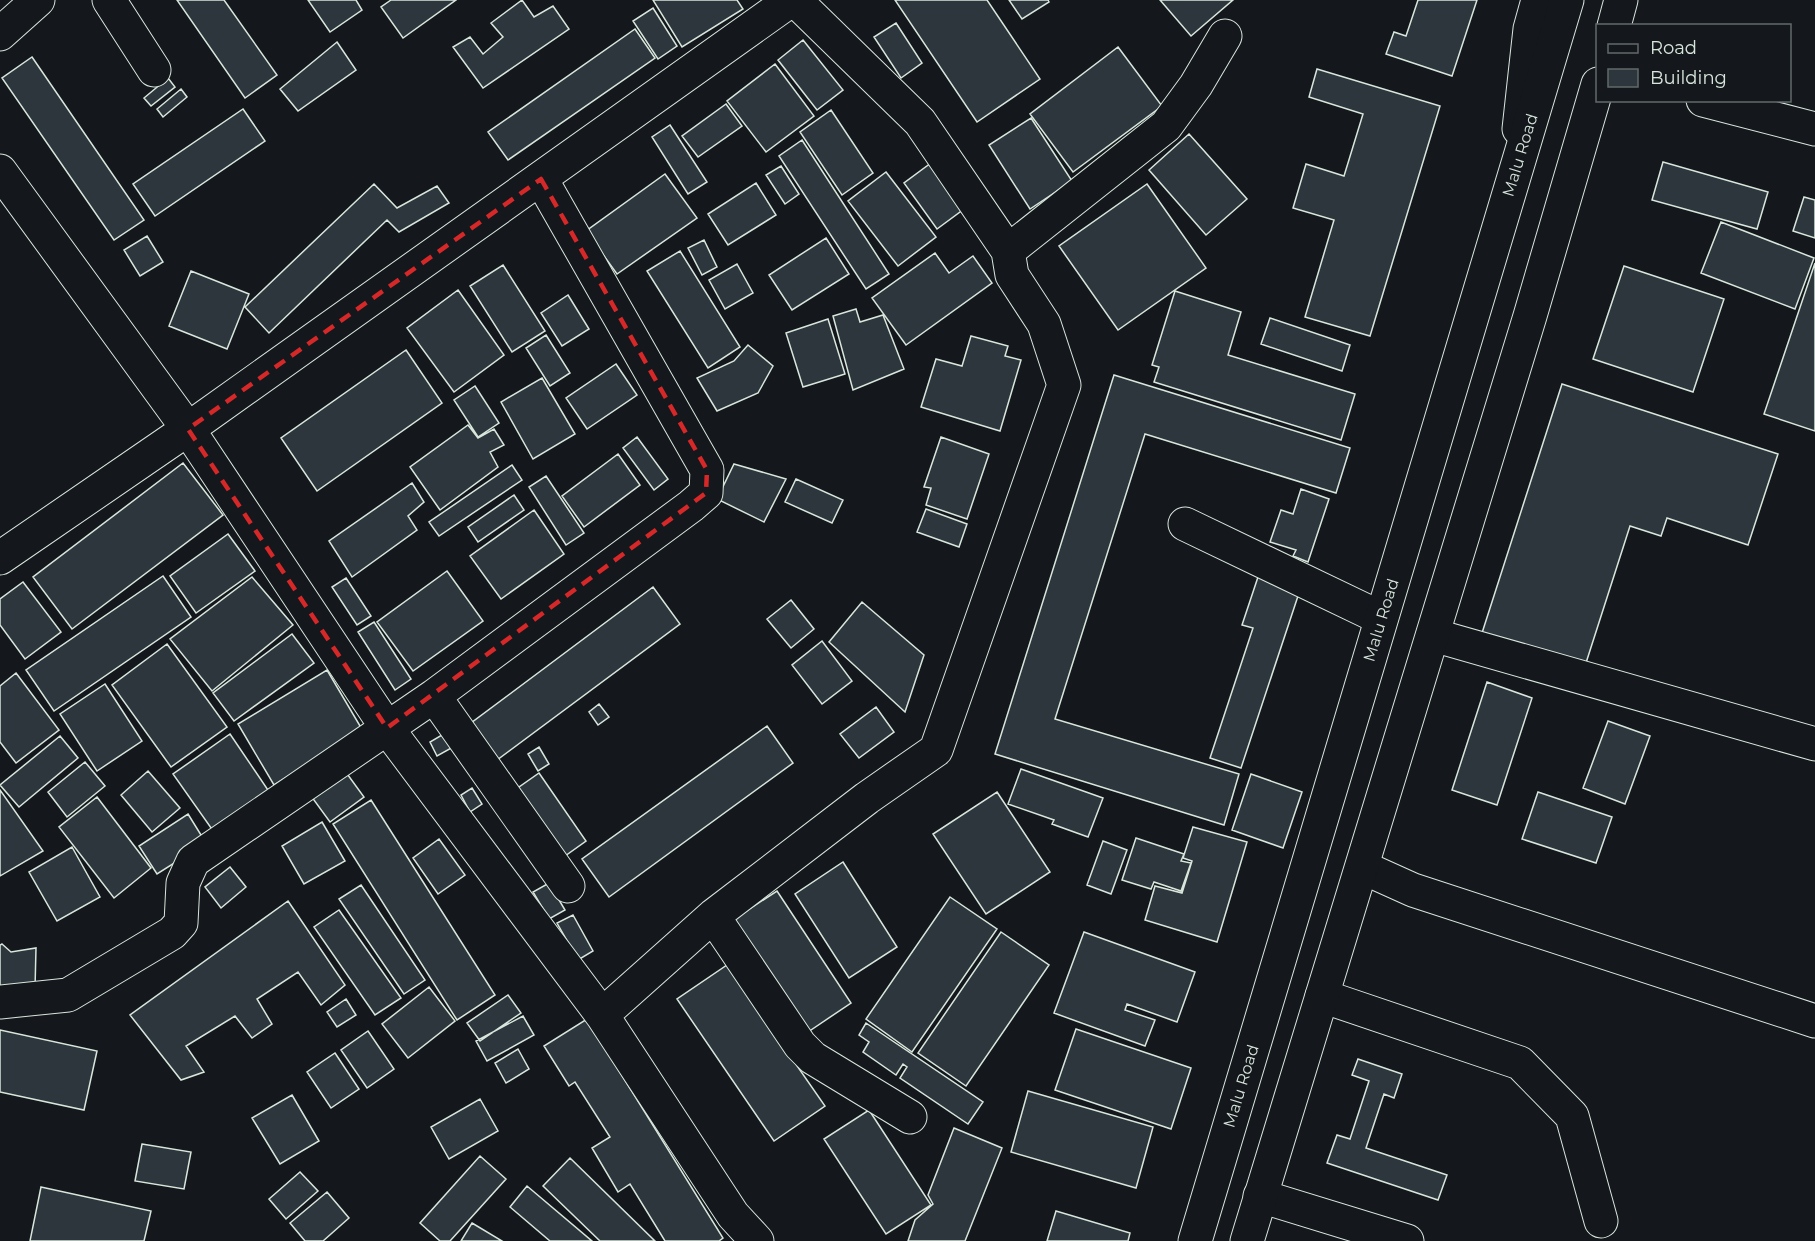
<svg xmlns="http://www.w3.org/2000/svg" width="1815" height="1241" viewBox="0 0 1815 1241" font-family="Montserrat,sans-serif">
<rect width="100%" height="100%" fill="#14181c"/>
<path fill="#2c363c" stroke="#d8e6dc" stroke-width="1.5" d="M177 0H224L277 75 245 98Z
M308 0H356L362 10 330 32Z
M391 0H456L403 38 381 7Z
M522 0 534 17 553 6 569 29 483 88 453 47 470 37 483 54 503 37 491 23Z
M653 0H737L743 9 682 47Z
M895 0H987L1040 79 977 122Z
M1009 0H1048L1049 2 1022 19Z
M1160 0H1233L1191 36Z
M1418 0H1477L1452 76 1386 54 1394 32 1406 36Z
M653 8 677 46 658 59 633 21Z
M896 23 922 63 901 78 874 37Z
M635 29 655 58 508 160 488 132Z
M803 40 843 90 817 110 778 60Z
M337 42 356 70 298 111 280 89Z
M1118 47 1162 106 1073 172 1030 114Z
M32 57 144 220 114 240 2 78Z
M775 64 814 116 766 152 727 101Z
M1317 69 1440 106 1370 336 1305 317 1334 220 1293 208 1306 164 1344 176 1363 114 1309 97Z
M168 78 175 87 151 106 144 98Z
M181 89 187 97 163 117 157 109Z
M726 104 742 126 698 157 682 136Z
M243 109 265 141 155 216 133 184Z
M831 110 873 173 842 195 800 132Z
M1031 118 1072 181 1030 209 989 145Z
M670 125 707 182 688 194 652 137Z
M1189 134 1247 199 1206 235 1149 170Z
M802 140 889 274 866 289 779 156Z
M935 160 968 206 937 229 904 183Z
M1663 162 1768 192 1757 229 1652 200Z
M781 166 799 194 785 204 766 175Z
M886 172 936 237 898 266 848 201Z
M665 174 697 218 617 274 586 231Z
M756 183 776 215 728 245 708 214Z
M374 184 397 208 437 186 449 203 399 232 387 220 269 333 245 307Z
M1147 184 1206 268 1118 330 1059 246Z
M1804 197 1815 200V238L1793 231Z
M1721 222 1814 258 1795 309 1701 273Z
M147 236 163 262 140 276 124 250Z
M826 238 849 274 792 310 769 275Z
M704 240 717 267 702 275 688 248Z
M680 251 740 347 708 368 647 271Z
M935 253 949 273 973 256 992 283 906 345 872 298Z
M1815 263V431L1764 414Z
M737 264 753 293 725 309 709 280Z
M503 265 545 331 512 352 470 286Z
M1624 266 1724 299 1693 392 1593 359Z
M191 271 249 294 227 349 169 326Z
M458 290 504 355 454 392 407 328Z
M1175 291 1241 312 1228 355 1355 394 1341 440 1154 382 1159 367 1152 365Z
M568 295 589 329 562 346 541 313Z
M856 309 860 322 883 315 904 369 853 390 833 316Z
M1270 318 1350 345 1342 371 1261 344Z
M828 319 845 374 803 387 786 333Z
M546 335 570 373 550 386 526 348Z
M971 336 1008 346 1005 356 1021 360 1000 431 921 407 936 359 962 366Z
M748 345 773 366 758 393 717 411 697 378 734 361Z
M406 350 442 403 317 491 281 438Z
M616 364 637 395 587 429 566 398Z
M1114 375 1350 448 1336 493 1145 434 1055 719 1239 774 1224 825 995 754Z
M542 378 575 434 533 459 501 402Z
M1562 384 1778 454 1748 545 1667 518 1661 536 1630 526 1585 666 1482 633Z
M475 386 499 423 478 437 454 400Z
M468 425 478 438 494 429 504 445 490 452 498 467 440 510 410 467Z
M637 437 668 479 654 490 623 448Z
M941 437 989 454 967 519 926 505 931 488 924 487Z
M618 454 640 485 584 527 562 496Z
M183 463 223 515 72 629 33 577Z
M734 464 786 479 764 522 717 499Z
M512 465 522 480 439 536 429 522Z
M546 476 584 533 566 545 529 487Z
M796 479 843 500 832 523 785 502Z
M412 483 424 502 408 516 417 530 352 577 329 541Z
M1301 489 1329 499 1308 562 1293 556 1296 550 1270 542 1281 510 1293 514Z
M514 495 524 510 478 542 468 527Z
M926 509 967 524 959 547 917 532Z
M534 510 564 554 501 599 470 556Z
M228 534 255 571 196 613 170 576Z
M447 571 483 621 413 671 377 622Z
M163 576 191 617 54 711 26 670Z
M252 577 293 625 212 691 170 639Z
M1258 577 1300 590 1241 768 1210 758 1253 628 1242 625Z
M346 578 371 616 357 625 332 587Z
M23 582 61 632 25 659 0 625V599Z
M653 587 680 624 493 763 467 726Z
M791 600 814 629 791 648 767 619Z
M862 602 924 655 905 712 829 642Z
M374 622 411 679 395 690 358 632Z
M292 634 314 663 234 721 213 693Z
M822 641 852 681 822 704 792 665Z
M167 644 227 727 171 767 112 685Z
M327 670 363 731 274 785 238 724Z
M16 673 59 730 16 763 0 742V686Z
M1487 682 1532 698 1497 805 1452 790Z
M105 684 142 741 97 771 60 714Z
M599 704 609 717 598 725 589 712Z
M876 707 894 732 859 758 840 734Z
M1608 721 1650 736 1625 804 1583 788Z
M767 726 793 763 609 897 582 859Z
M447 732 455 746 437 756 430 742Z
M230 734 272 796 216 835 173 774Z
M60 736 78 758 19 807 0 785Z
M539 747 549 764 538 771 528 754Z
M85 762 105 786 67 817 48 792Z
M1021 769 1103 798 1088 837 1052 824 1054 820 1008 804Z
M148 771 180 808 152 832 121 795Z
M345 771 364 797 330 822 311 796Z
M539 773 586 841 558 861 512 792Z
M1251 774 1302 792 1283 848 1232 830Z
M472 788 482 804 470 812 461 795Z
M0 790 43 851 0 876Z
M997 792 1050 872 986 914 933 834Z
M1538 792 1612 817 1596 863 1522 839Z
M97 797 151 868 114 898 59 827Z
M371 800 495 995 457 1020 333 824Z
M188 814 206 843 157 874 139 846Z
M322 822 345 861 304 884 282 846Z
M1193 827 1247 842 1217 942 1145 920 1155 886 1182 893 1192 861 1183 858Z
M1136 838 1184 854 1181 861 1191 863 1181 891 1154 882 1151 889 1122 880Z
M439 839 465 875 438 894 413 858Z
M1103 841 1127 850 1111 894 1087 885Z
M72 847 100 897 57 921 29 872Z
M843 862 897 947 849 978 795 894Z
M230 867 246 887 221 908 205 887Z
M549 883 565 910 549 919 533 892Z
M361 885 425 980 404 994 339 899Z
M777 891 851 1003 808 1032 734 919Z
M950 897 997 929 912 1052 866 1019Z
M288 901 345 985 321 1005 298 972 257 999 272 1024 252 1038 235 1016 186 1046 204 1072 181 1080 130 1015Z
M339 910 401 998 375 1015 314 927Z
M573 915 593 951 578 960 557 923Z
M1001 932 1049 965 966 1086 918 1053Z
M1084 932 1195 972 1177 1022 1127 1004 1125 1010 1155 1020 1145 1046 1054 1013Z
M2 944 11 952 36 948 35 989H0V945Z
M727 965 825 1106 774 1141 677 999Z
M429 987 455 1021 408 1058 382 1024Z
M508 995 521 1013 480 1041 467 1023Z
M346 999 356 1015 337 1027 327 1012Z
M523 1016 534 1035 487 1061 476 1041Z
M587 1019 723 1238 719 1241H665L630 1184 618 1192 592 1148 610 1137 575 1082 569 1086 544 1046Z
M866 1023 983 1102 968 1124 900 1078 907 1067 903 1064 896 1075 863 1052 869 1042 859 1035Z
M1076 1029 1191 1068 1171 1129 1055 1090Z
M0 1030 97 1051 84 1110 0 1092Z
M368 1031 394 1069 367 1088 341 1050Z
M518 1049 529 1069 506 1083 495 1063Z
M335 1053 359 1089 331 1108 307 1072Z
M1358 1059 1402 1074 1394 1098 1384 1094 1366 1148 1447 1175 1438 1200 1327 1163 1337 1135 1350 1139 1369 1081 1352 1075Z
M1028 1091 1153 1127 1136 1188 1011 1152Z
M292 1095 319 1141 280 1164 252 1118Z
M480 1099 498 1131 449 1159 431 1127Z
M869 1110 931 1205 886 1234 824 1139Z
M954 1128 1002 1148 965 1241H908L915 1220 933 1204 928 1195Z
M142 1144 191 1152 184 1189 135 1181Z
M480 1156 506 1179 450 1241H440L420 1223Z
M570 1158 655 1241H600L543 1186Z
M300 1172 318 1191 286 1219 269 1199Z
M527 1186 592 1241H550L510 1207Z
M41 1187 151 1211 144 1241H30Z
M327 1192 349 1218 323 1241H305L290 1223Z
M1056 1211 1130 1233 1128 1241H1047Z
M472 1223 502 1241H461Z"/>
<g fill="none" stroke-linecap="round" stroke-linejoin="round">
<g stroke="#d8e6dc" stroke-width="35">
<path id="minor" d="M109 0 154 70
M0 34 38 0
M1703 100 1815 129
M1519 129 1530 29 1538 0
M0 171 188 429 387 728 602 1015 733 1215 757 1241
M1008 251 1166 126 1196 85 1225 36
M1185 524 1381 618
M0 558 188 429 791 0
M1433 635 1815 744
M434 696 568 886
M1362 867 1413 890 1815 1021
M713 916 800 1045 813 1058 910 1117
M1322 996 1520 1063 1572 1116 1601 1221
M0 1002 68 995 172 933 181 923 183 883 193 861 434 696 691 506 706 493 707 470 541 179
M602 1015 713 916 867 798 936 750 1064 385 1044 324 1012 275 1008 251 920 122 795 0
M1260 1196 1407 1241"/>
</g>
<g stroke="#d8e6dc" stroke-width="35">
<path id="major" d="M1614 26 1621 0
M1195 1241 1567 0
M1247 1241 1530 316 1598 84"/>
</g>
<use href="#minor" stroke="#14181c" stroke-width="33"/>
<use href="#major" stroke="#14181c" stroke-width="33"/>
</g>
<path fill="none" stroke="#d62828" stroke-width="4.5" stroke-dasharray="12 8" stroke-linejoin="round" d="M541 179 707 470 706 493 387 728 188 429Z"/>
<g text-anchor="middle" dominant-baseline="central" stroke-width="4.5" stroke-linejoin="round" paint-order="stroke">
<g font-size="16" fill="#d8e6dc" stroke="#14181c">
<text transform="translate(1520 155) rotate(-73)">Malu Road</text>
<text transform="translate(1381 620) rotate(-73)">Malu Road</text>
<text transform="translate(1241 1086) rotate(-73)">Malu Road</text>
</g>
</g>
<rect x="1596" y="24" width="195" height="78" fill="#14181c" stroke="#626a69" stroke-width="1.5"/>
<rect x="1608" y="44" width="30" height="9" fill="#14181c" stroke="#626a69" stroke-width="1.5"/>
<text x="1650" y="54" font-size="18" fill="#d8e6dc">Road</text>
<rect x="1608" y="69" width="30" height="18" fill="#2c363c" stroke="#626a69" stroke-width="1.5"/>
<text x="1650" y="84" font-size="18" fill="#d8e6dc">Building</text>
</svg>
